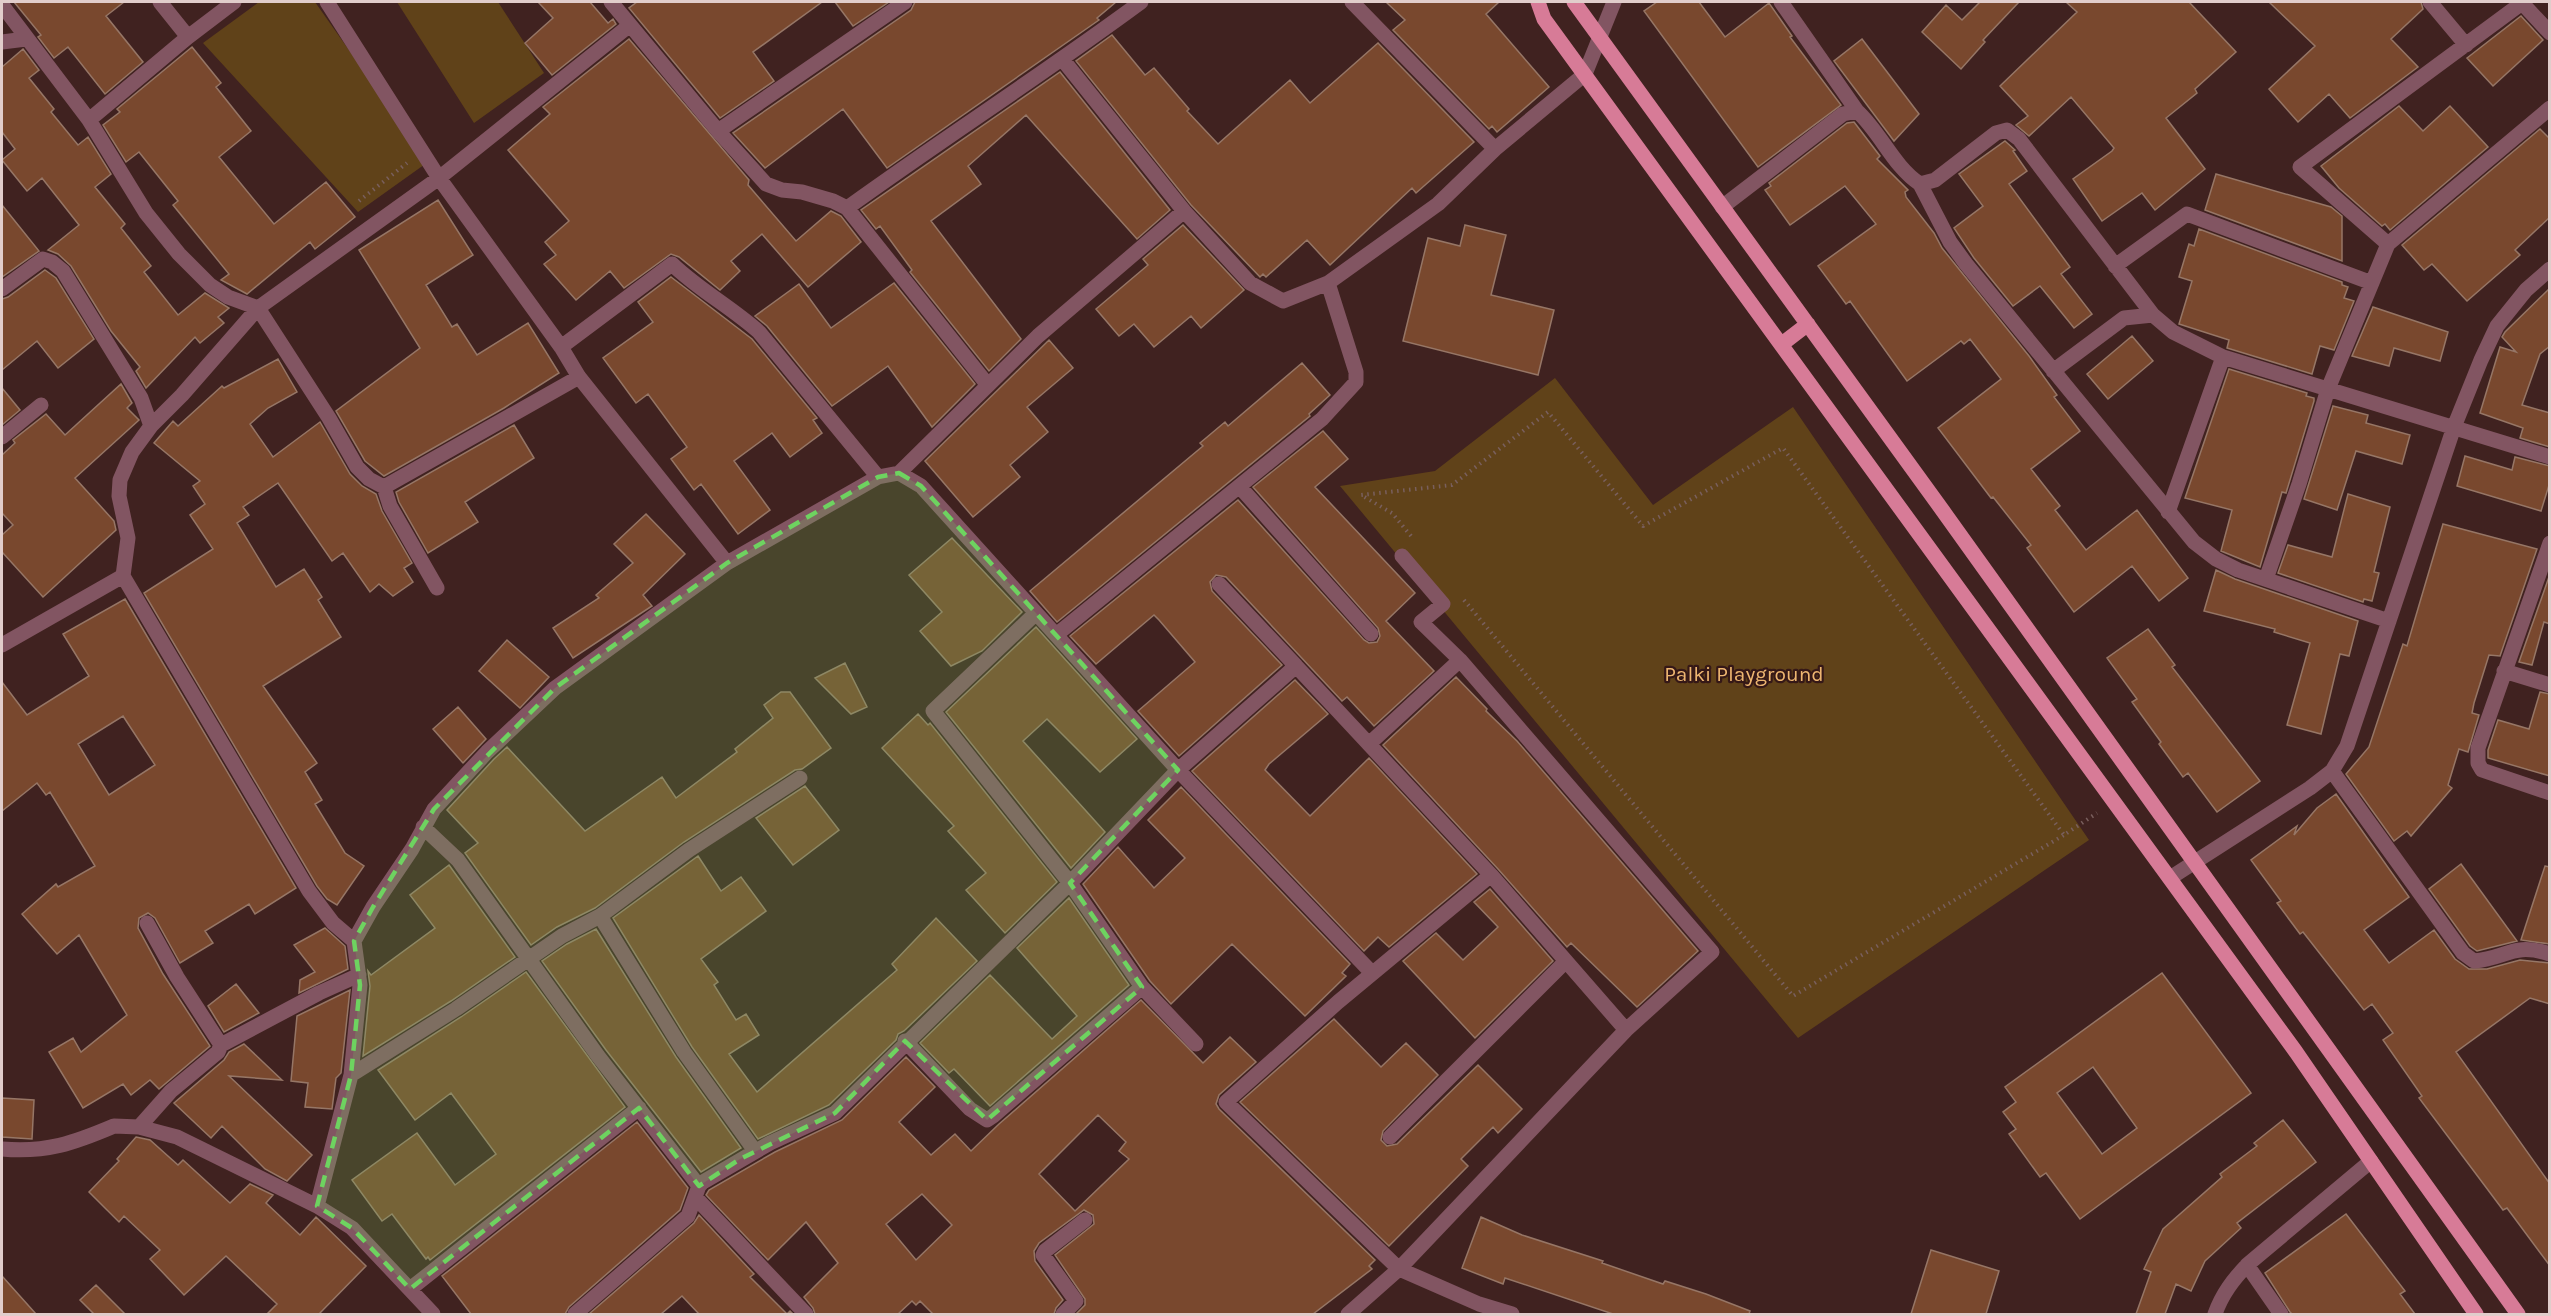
<svg xmlns="http://www.w3.org/2000/svg" width="2551" height="1316" viewBox="0 0 2551 1316" font-family="Karla,sans-serif">
<rect width="100%" height="100%" fill="#402220"/>
<path fill="#604219" d="M259 2H315L428 162 358 212 203 43Z
M397 2H498L544 73 474 123Z
M1555 378 1653 505 1793 407 2089 840 1798 1038 1340 486 1435 471Z"/>
<path fill="#79482e" stroke="#967666" stroke-width="1.5" fill-rule="evenodd" d="M14 2H124L106 16 143 62 105 94 68 47 54 58 38 37 41 35Z
M538 2H590L608 23 613 19 616 24 552 75 525 43 553 18Z
M637 2H822L753 52 774 81 720 118 629 8Z
M835 2H889L853 26Z
M915 2H1116L1097 18 1099 20 887 168 843 109 765 168 733 133 911 10Z
M1386 2H1499L1486 14 1549 87 1497 132 1492 126 1489 129 1393 30 1405 20Z
M1657 2H1699L1725 37 1769 3 1792 36 1790 37 1841 105 1758 167 1644 11Z
M1980 2H2019L1983 40 1985 42 1961 69 1922 32 1946 5 1962 20Z
M2066 2H2189L2236 52 2195 89 2197 93 2166 118 2205 169 2155 210 2142 193 2102 221 2073 179 2112 151 2114 148 2071 97 2029 136 2016 125 2028 116 2000 86 2077 12Z
M2269 2H2421L2423 9 2391 39 2418 67 2350 118 2329 94 2298 122 2269 89 2315 46Z
M2521 16 2543 40 2493 86 2467 58Z
M1112 35 1145 75 1154 68 1189 109 1187 111 1218 144 1290 80 1310 103 1378 43 1474 142 1416 193 1412 188 1330 265 1307 240 1266 277 1263 274 1260 277 1191 205 1076 61Z
M629 39 749 180 748 185 796 241 831 211 841 216 861 242 808 287 762 234 731 261 740 271 720 290 679 257 671 254 624 288 610 271 576 300 544 264 556 255 545 242 569 221 508 150 550 114 543 107Z
M1862 39 1919 114 1894 141 1834 61Z
M192 47 221 83 216 87 251 131 219 157 274 224 326 182 355 217 315 249 310 242 247 294 221 280 229 274 173 205 178 201 139 152 126 162 103 125 120 112 117 109Z
M23 49 39 70 29 78 54 109 51 112 78 145 88 137 111 174 95 187 125 224 121 228 151 266 144 272 178 315 205 293 229 308 218 317 224 323 200 343 195 337 146 388 136 371 140 367 111 331 71 266 58 254 48 250 79 225 42 178 27 191 2 160 15 149 2 132V67Z
M1060 72 1170 210 1137 239 1026 115 968 166 981 184 931 221 1021 339 989 371 910 272 912 270 880 226 876 229 861 210Z
M2399 106 2423 131 2450 106 2488 147 2390 230 2385 224 2382 226 2339 188 2321 166Z
M1854 122 1880 156 1877 159 1908 190 1905 192 1906 197 1934 233 1942 248 2029 356 2057 395 2054 397 2080 431 2031 469 2060 506 2055 510 2086 550 2137 510 2188 578 2159 601 2132 566 2074 612 2027 548 2031 545 1993 497 1991 498 1938 428 2001 379 1970 339 1964 344 1961 341 1907 381 1850 301 1846 304 1818 266 1876 224 1845 186 1790 225 1765 190 1771 186 1769 183 1847 123Z
M2540 129 2550 139V217L2515 250 2520 255 2467 301 2432 264 2424 270 2402 245Z
M2005 141 2015 150 2013 151 2027 171 2009 184 2070 267 2061 274 2092 314 2074 328 2040 286 2013 306 1974 258 1954 228 1983 206 1959 174Z
M2216 174 2331 207 2342 216V261L2205 210Z
M438 200 473 255 426 285 452 327 457 324 477 355 528 323 559 373 504 408 384 476 365 461 336 411 420 348 359 250Z
M2 205 39 251 2 277Z
M1183 225 1244 290 1201 328 1191 316 1154 347 1134 324 1119 336 1096 309 1148 265 1143 259Z
M1465 225 1506 235 1491 295 1554 310 1538 375 1403 341 1428 238 1460 246Z
M2199 229 2342 282V285L2348 287 2344 298 2354 301 2334 350 2320 346 2312 374 2227 348 2229 340 2179 324 2192 281 2179 277 2189 244 2194 246Z
M45 270 56 278 94 339 58 368 37 341 2 370V299L8 297Z
M671 277 752 339 817 418 813 420 822 433 790 457 772 433 734 461 770 510 738 534 701 484 694 490 671 459 687 447 648 394 636 403 603 358 653 322 638 302Z
M894 283 975 384 932 427 888 366 832 406 767 326 755 316 799 284 831 328Z
M2550 288V346L2540 354 2522 405 2550 413V447L2520 438 2523 428 2480 413 2500 347 2516 352 2502 337 2505 332Z
M2373 307 2448 332 2440 361 2394 348 2389 366 2352 356Z
M2132 336 2153 361 2108 399 2087 374Z
M1049 340 1073 368 1027 407 1048 432 1010 465 1020 477 973 517 925 461Z
M278 359 297 392 268 408 250 424 273 457 320 422 350 474 362 486 376 494 382 511 412 563 404 568 413 582 393 596 379 584 370 592 343 553 332 561 278 483 243 507 249 515 237 523 276 587 304 569 322 597 318 600 341 637 263 686 317 763 305 772 322 800 315 804 345 853 364 866 337 905 327 899 317 886 144 593 213 549 190 515 205 504 193 486 200 481 154 443 173 421 178 426 222 386 224 388Z
M1302 363 1330 395 1309 414 1310 416 1057 622 1030 591 1203 446 1200 443 1225 422 1228 426Z
M2229 369 2307 393 2306 396 2314 398V401L2286 493 2282 492 2260 567 2221 551 2232 510 2185 498Z
M121 384 132 403 127 408 139 420 75 478 114 521 116 530 43 597 2 552V535L13 525 2 513V455L15 443 13 440 46 414 65 435Z
M2 388 20 410 2 425Z
M2333 406 2368 415 2366 423 2410 435 2402 464 2356 451 2337 510 2304 499Z
M514 425 534 458 465 502 478 522 428 553 399 502 396 492Z
M1323 431 1348 459 1315 487 1415 593 1386 621 1434 671 1374 726 1347 697 1342 701 1226 577 1216 575 1210 582 1212 591 1282 665 1179 756 1138 711 1195 662 1159 620 1154 615 1096 664 1070 636 1238 500 1364 640 1369 643 1377 642 1380 636 1378 628 1253 487Z
M2465 456 2512 470 2515 457 2550 466V482L2541 511 2457 486Z
M2348 494 2390 507 2374 572 2379 573 2372 601 2364 599 2363 602 2278 573 2288 545 2332 557Z
M646 514 685 554 643 595 652 606 573 658 553 628 599 598 596 595 633 563 614 544Z
M2443 524 2537 549 2500 656 2489 655 2474 703 2472 713 2479 715 2468 752 2459 749 2448 785 2452 788 2411 836 2407 831 2394 841 2346 774 2369 747 2403 644 2407 646Z
M952 538 1022 612 982 651 951 666 920 631 942 612 909 575Z
M2216 570 2235 579 2358 621 2349 656 2340 654 2321 734 2287 725 2310 643 2274 632 2275 629 2204 611Z
M2550 574V624L2544 622 2532 665 2519 662Z
M125 599 296 888 255 914 249 904 205 931 213 943 180 963 155 918 148 913 139 918 138 928 163 974 210 1046 159 1089 150 1080 131 1095 123 1084 83 1108 49 1052 73 1038 81 1052 127 1015 79 935 57 954 22 914 56 884 58 887 95 866 50 792 46 795 37 783 2 811V682L27 715 89 676 63 634ZM123 716 155 765 109 795 78 744Z
M1036 627 1137 739 1100 772 1047 719 1023 741 1105 832 1071 868 946 712Z
M2148 629 2175 665 2172 667 2260 781 2217 812 2188 773 2183 777 2159 744 2161 742 2132 702 2137 699 2107 658Z
M507 640 549 677 520 708 479 671Z
M845 663 867 707 851 714 815 678Z
M1456 677 1487 709 1486 711 1517 741 1698 951 1637 1007 1571 943 1567 947 1498 869 1383 745Z
M1295 680 1328 714 1269 764 1265 770 1310 816 1369 758 1477 874 1389 947 1378 937 1364 951 1192 771Z
M781 692H790L831 748 802 769 795 770 684 842 595 908 557 927 531 945 465 853 478 843 447 810 494 759 507 747 585 831 662 777 676 798 737 752 735 749 773 718 764 705Z
M2540 692 2550 694V776L2488 758V750L2498 720 2529 729Z
M458 707 486 739 463 763 433 729Z
M918 714 928 725 930 723 1057 882 1005 933 966 890 986 873 948 831 954 826 882 748Z
M805 786 839 830 793 865 756 818Z
M1181 787 1350 964 1342 973 1346 976 1305 1016 1232 944 1171 1004 1150 981 1083 884 1118 847 1154 888 1185 858 1148 820Z
M2336 794 2409 897 2364 930 2389 963 2434 930 2455 959 2469 969H2487L2520 960 2550 963V1004L2530 998 2456 1052 2550 1184V1266L2507 1208 2503 1210 2419 1098 2422 1096 2383 1040 2393 1033 2372 1004 2364 1010 2303 932 2300 934 2277 903 2281 901 2251 860 2297 826 2294 835 2317 808Z
M698 856 721 891 741 877 766 911 701 959 718 982 714 985 736 1020 746 1014 759 1035 729 1054 757 1092 897 970 892 964 936 918 977 961 904 1031 898 1034 896 1040 829 1105 758 1139 692 1047 613 918Z
M2461 864 2517 941 2477 951 2470 946 2429 889Z
M449 865 515 957 451 1001 363 1056 370 986 368 971 371 975 435 928 410 895Z
M2545 866 2550 867V944L2521 940Z
M1490 889 1553 961 1475 1038 1403 961 1436 933 1463 960 1498 927 1474 902Z
M1069 898 1129 985 990 1106 954 1069 949 1073 920 1043 990 975 1052 1039 1077 1016 1017 948Z
M325 928 345 946 348 969 299 993 300 980 315 972 294 945Z
M596 929 676 1057 741 1148 701 1172 606 1050 542 961 567 944Z
M526 972 625 1107 430 1260 428 1257 426 1259 392 1214 382 1221 352 1180 417 1133 455 1185 496 1154 451 1093 415 1120 378 1070 461 1017Z
M2162 973 2251 1093 2080 1219 2046 1173 2040 1177 2009 1134 2016 1129 2003 1112 2016 1102 2005 1087ZM2093 1067 2137 1128 2102 1154 2057 1093Z
M236 984 259 1013 224 1032 208 1006Z
M350 990 341 1073 336 1078 332 1109 305 1107 308 1083 291 1081 297 1016Z
M1141 1000 1203 1063 1230 1037 1256 1062 1219 1095 1216 1104 1219 1109 1375 1260 1369 1266 1372 1269 1313 1314H1076L1085 1305V1299L1055 1255 1094 1224 1093 1215 1084 1210 1039 1243 1034 1251 1035 1261 1063 1300 1056 1308 1054 1314H933L920 1301 916 1305 912 1301 898 1314H815L813 1308 804 1297 838 1263 806 1222 768 1260 706 1195 709 1190 775 1152 842 1120 906 1057 935 1087 899 1122 931 1155 955 1134 971 1151 999 1124ZM1098 1115 1126 1142 1119 1151 1129 1159 1075 1211 1039 1174ZM922 1194 952 1225 916 1260 886 1224Z
M1334 1019 1381 1067 1406 1043 1438 1075 1383 1131 1381 1140 1387 1146 1397 1144 1478 1065 1522 1109 1498 1133 1493 1127 1461 1159 1468 1166 1389 1246 1240 1102Z
M244 1044 282 1080 229 1076 312 1155 287 1181 265 1169 222 1126 211 1138 174 1103 224 1060 229 1052Z
M2 1098 34 1100 32 1139 2 1137Z
M2283 1120 2316 1162 2237 1223 2241 1228 2205 1261 2191 1291 2176 1284 2165 1314H2136L2151 1272 2144 1269 2163 1229 2222 1177 2220 1174 2257 1146 2254 1143Z
M637 1122 688 1188 680 1210 569 1307 565 1314H471L442 1276Z
M136 1137 150 1140 178 1165 183 1160 230 1203 250 1184 273 1195 266 1203 300 1235 316 1217 366 1266 319 1314H267L277 1304 226 1256 184 1295 150 1259 160 1250 124 1216 119 1222 89 1192 119 1161 117 1159Z
M2346 1214 2405 1291 2400 1294 2415 1314H2292L2290 1312 2265 1273Z
M699 1215 754 1274 750 1277 787 1314 790 1311 793 1314H699L682 1296 661 1314H589L694 1223Z
M1481 1217 1522 1235 1603 1261 1602 1263 1663 1284 1665 1281 1706 1294 1750 1311 1749 1314H1613L1505 1278 1503 1284 1462 1268Z
M1931 1250 1999 1271 1986 1314H1911Z
M2 1276 36 1314H2Z
M96 1285 125 1314H94L80 1300Z"/>
<g fill="none" stroke-linecap="round" stroke-linejoin="round">
<path stroke="#795f5d" stroke-width="4" stroke-dasharray="1.5 4.5" stroke-linecap="butt" d="M359 201 407 163
M1411 536 1392 513 1361 495 1452 485 1548 412 1643 526 1783 448 2064 835 2097 813
M1464 600 1793 996 2064 835"/>
<path stroke="#825562" stroke-width="15" d="M160 2 188 37
M327 2 439 178 630 25
M611 2 718 131 766 184 782 190 802 192 833 201 847 208C944 138 1045 73 1141 2
M1352 2 1495 149
M1781 2 1857 111
M2430 2 2466 45
M2 5 89 120 146 213 179 254 210 285 228 297 258 308 329 418 357 467 369 479 384 487 390 506 437 588
M2 42 26 39
M1063 60 1184 211
M89 120 188 37 234 2
M718 131 905 2
M1920 184 1950 242 1966 264 2194 542 2216 559 2238 570 2389 621
M1722 207 1843 114 1857 111C1881 133 1893 166 1920 184L1935 180 1996 133 2007 130 2019 139 2153 315 2173 332 2223 357 2550 457
M847 208 987 384
M2388 244 2550 108
M2115 266 2187 214 2372 283
M2 289 43 259 52 262 63 271 141 398 151 426 132 452 120 480 119 496 128 538 123 576 2 645
M561 347 672 264C699 290 731 307 759 332L878 477
M2053 371 2124 318 2153 315
M151 426 182 395 258 308 439 178 561 347 579 377 727 563
M2 437 41 405
M899 473 1038 336 1184 211 1250 283 1283 301 1328 283
M384 487 579 377
M1240 487 1371 634
M2168 512 2223 357
M2550 543 2478 748V763L2482 770 2550 793
M1402 556 1443 604 1421 622 1460 660
M123 576 309 891 333 923 354 941 360 985 351 1075 317 1206
M2266 579 2299 484 2328 389 2388 244 2300 167 2522 3 2550 33
M1219 584 1296 666
M1036 613 933 711 1070 883 1142 987 1196 1044
M2504 671 2550 685
M2332 771 2463 953 2474 961C2507 958 2513 942 2550 954
M423 827 458 860 598 1056 699 1186
M1491 875 1626 1030
M2170 878 2310 788 2332 771 2347 746 2454 427 2481 360 2497 326 2526 290 2550 269
M600 916 684 1052 755 1151
M354 941 373 907 412 849 434 809 487 752 555 688 727 563 878 477 899 473 921 486 1056 635
M1372 973 1178 770 1296 666 1491 875 1338 1002 1226 1102 1399 1269 1479 1304 1512 1314
M905 1041 970 1109 987 1120 993 1116 1142 987
M221 1045 319 993 359 975
M351 1075 456 1009 562 936 600 916 689 850 800 778
M139 1127 171 1091 218 1052 221 1045 177 977 147 923
M1390 1137 1566 961
M2 1149C46 1153 74 1143 114 1126L139 1127 177 1137 317 1206 352 1228 433 1314
M696 1198 806 1314
M2247 1265 2281 1314
M410 1289 639 1108
M575 1314 688 1216 699 1186 703 1182 770 1143 835 1113 1070 883 1178 770 1056 635 1322 419 1356 382V372L1328 283 1438 204 1495 149 1585 74 1614 2
M1063 1314 1076 1301 1043 1255 1045 1251 1085 1220
M1348 1314 1399 1269 1626 1030 1712 952 1460 660 1370 743
M2215 1314C2222 1294 2233 1280 2247 1265L2371 1161"/>
<path stroke="#d77b97" stroke-width="15" d="M1538 2 1544 19 2296 1052 2476 1314
M1574 2 1943 511 2518 1314
M1782 344 1808 324"/>
</g>
<path fill="#6ed360" fill-opacity="0.2" stroke="#6ed360" stroke-width="4.5" stroke-dasharray="12 8" stroke-linejoin="round" d="M899 473 921 486 1178 770 1070 883 1142 987 987 1120 905 1041 835 1113 740 1159 699 1186 639 1108 410 1289 352 1228 317 1206 351 1075 360 985 354 941 373 907 434 809 555 688 727 563 878 477Z"/>
<g text-anchor="middle" dominant-baseline="central" stroke-width="4.5" stroke-linejoin="round" paint-order="stroke">
<g font-size="21" fill="#eeb671" stroke="#351817">
<text x="1744" y="674">Palki Playground</text>
</g>
</g>
<rect width="2551" height="1316" fill="none" stroke="#e1cdcb" stroke-width="6"/>
</svg>
